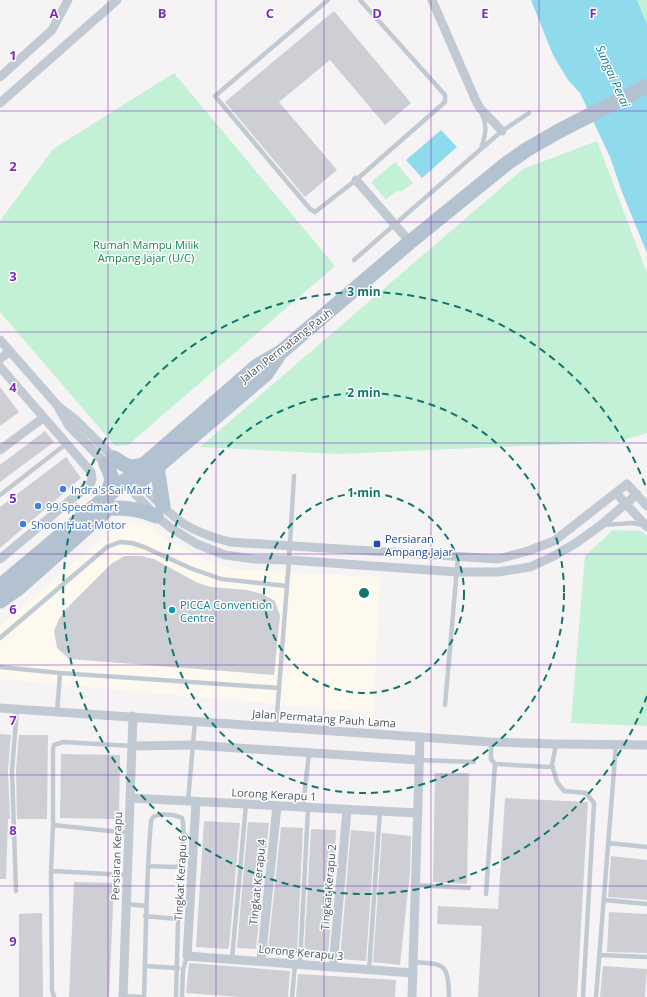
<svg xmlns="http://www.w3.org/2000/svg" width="647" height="997" viewBox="0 0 647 997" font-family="'Open Sans',sans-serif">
<rect width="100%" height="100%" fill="#f5f3f3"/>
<path fill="#fdf9ef" d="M120 522 147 524 168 541 207 561 233 569 380 577 373 713 0 679V627Z"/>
<path fill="#c3f1d5" d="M637 0H647V24L646 22Z
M174 73 335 266 128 445 115 446 0 312V221L53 149Z
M597 141 647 273V433L617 442 338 454 200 447 523 169Z
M395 162 413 183 401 192 398 190 386 200 371 182Z
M613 530 642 531 647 537V726L571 723 585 556Z"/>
<path fill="#90daee" d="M531 0H637L647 24V253L622 192 610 157 580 93 568 80 553 55Z
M441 130 457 147 422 178 406 160Z"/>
<path fill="#cdcfd5" d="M334 11 411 103 385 125 330 60 279 102 337 170 305 197 225 102Z
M0 387 19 412 0 426Z
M45 431 54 442 0 482V465Z
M66 457 81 478 0 548V507Z
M125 556H141L154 559 198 583 211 587 247 590 262 594 275 601 280 616 274 675 69 659 57 648 54 631 60 617 70 605 112 563Z
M0 734 11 735 8 770 10 819H8L6 879H0Z
M19 735H48L47 819H17L16 770Z
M61 754 120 755 119 819 60 818Z
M435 773H469L467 884 433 882Z
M505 798 588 802 577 997H478L482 926 437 924 438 906 498 909Z
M204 821 240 823 229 947H228V949L196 947Z
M248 822 269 823 256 949 237 948Z
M281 827 303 828 297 953 269 951 268 950Z
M311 829 336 830 334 872H335L328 955 304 953Z
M351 830 375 832 366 961 340 959Z
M382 833 411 836 410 872 400 965 373 962Z
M611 856 647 860V900L608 897Z
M74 882 114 883 109 997H69Z
M609 912 647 914V953L607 952Z
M42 913 43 997H19V914Z
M189 963 290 971 288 997H240L186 993Z
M603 966 647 969 645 997H600Z
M298 974 396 980 395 997H296Z"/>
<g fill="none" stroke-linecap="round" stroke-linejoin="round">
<path stroke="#c1cad2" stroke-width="4.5" d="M328 0 215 96 310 209 315 212 356 180 445 102V95L360 0
M481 149C485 136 488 127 482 114
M354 260 481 149 502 131 529 113
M0 495 66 444
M603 525 632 523 643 525
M0 638 107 547 120 542 132 543 144 547 190 568 221 579 287 586
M0 667 60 673 279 688
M445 705 458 557
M57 713 60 673
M276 727 289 560 294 476
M491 742V759L495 764 549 767 552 765 556 744
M418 760 474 762
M552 765 557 782 564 791 586 793 594 803 583 997
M188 801 195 721
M303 807 309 753
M53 825 51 871 52 990 54 997
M129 833 53 825V749L54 745 63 742 132 746
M608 843 647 847
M51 871 127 875
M415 885 469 888
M16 891 12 770 17 709
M486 894 495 764
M604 900 647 904
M127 904 146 906
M145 916 177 919 178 921 176 997
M600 955 647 957
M232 959 246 804
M413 962C445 964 448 963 449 997
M300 964 308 808
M145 966 178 968
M369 970 380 811
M123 996 143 997
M144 997C146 938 146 879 151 821L153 817C159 813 174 814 182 818 186 830 181 851 180 865L175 867 148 866
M182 997 183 970 187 956
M292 997 295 964
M596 997 616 745"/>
<path stroke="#c1cad2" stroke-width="9" d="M432 0 476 101 480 108 502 131
M0 77 52 30 68 0
M0 103 117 0
M356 180 410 242
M0 340 58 406 76 420 117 461
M0 359 10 351
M0 367 91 472 92 479 91 483 0 559
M59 409 69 426 109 467
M0 450 43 418
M134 478C150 494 166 512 184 524 199 533 214 538 230 542L498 559 528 551 554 541 627 484 647 506
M121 479 156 516 171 528 197 544 225 555 254 559 289 560 457 572H498L530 567 552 557 576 543 601 525 637 494
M616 493 647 527
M0 708 491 742 556 744 647 745
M132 746 193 745 418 760
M130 798 417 813
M196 802 187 956 413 973
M261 961 277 806
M333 967 347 810
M123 997 133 716
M412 997 420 737"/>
<path stroke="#b3c2d1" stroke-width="15" d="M114 458C127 467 130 469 145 464
M157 467 163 506
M143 479 266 374 278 356
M104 497C113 482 114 480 106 464
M109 508C127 508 140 509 156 516
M0 586 124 482 257 366 281 352 410 242 506 164 526 150 559 131 647 86
M0 601 20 587 109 508"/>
</g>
<path fill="none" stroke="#7b2cbf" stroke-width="1" stroke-opacity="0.55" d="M108 0V997M216 0V997M324 0V997M431 0V997M539 0V997M0 111H647M0 222H647M0 332H647M0 443H647M0 554H647M0 665H647M0 775H647M0 886H647"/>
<g fill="none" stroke="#0f766e" stroke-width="2" stroke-dasharray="7 5">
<circle cx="364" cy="593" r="100"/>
<circle cx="364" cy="593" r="200"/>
<path d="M647 696A301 301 0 1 1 647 490"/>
</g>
<g fill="#3f7fe0" stroke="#fff" stroke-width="1.5">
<circle cx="63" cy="489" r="4"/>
<circle cx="38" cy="506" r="4"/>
<circle cx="23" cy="524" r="4"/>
</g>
<rect fill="#1a4fb4" stroke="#fff" stroke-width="1.5" x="373" y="540" width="8" height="8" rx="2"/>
<circle fill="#0f9aa8" stroke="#fff" stroke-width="1.5" cx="172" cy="610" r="4"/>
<g text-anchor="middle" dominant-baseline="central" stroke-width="3" stroke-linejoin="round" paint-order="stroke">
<g font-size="11" fill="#17864f" stroke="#fff">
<text x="146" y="244">Rumah Mampu Milik<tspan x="146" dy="13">Ampang Jajar (U/C)</tspan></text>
</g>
<g font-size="11" fill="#4a5661" stroke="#fff">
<text transform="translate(286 345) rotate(-38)">Jalan Permatang Pauh</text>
<text transform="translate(324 718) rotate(4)">Jalan Permatang Pauh Lama</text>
<text transform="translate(274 794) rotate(3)">Lorong Kerapu 1</text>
<text transform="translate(116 856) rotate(-88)">Persiaran Kerapu</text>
<text transform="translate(180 878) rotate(-87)">Tingkat Kerapu 6</text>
<text transform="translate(257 882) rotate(-84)">Tingkat Kerapu 4</text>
<text transform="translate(328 887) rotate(-85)">Tingkat Kerapu 2</text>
<text transform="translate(301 952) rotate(5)">Lorong Kerapu 3</text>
</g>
<g font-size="11" fill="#366cbe" stroke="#fff" text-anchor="start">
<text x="71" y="489">Indra's Sai Mart</text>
<text x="46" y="506">99 Speedmart</text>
<text x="31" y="524">Shoon Huat Motor</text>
</g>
<g font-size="11" fill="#164399" stroke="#fff" text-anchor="start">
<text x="385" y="538">Persiaran<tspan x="385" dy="13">Ampang Jajar</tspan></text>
</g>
<g font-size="11" fill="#0d838f" stroke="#fff" text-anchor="start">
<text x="180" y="604">PICCA Convention<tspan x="180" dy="13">Centre</tspan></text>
</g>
<g font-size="12" font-style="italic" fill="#0c7c9b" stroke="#fff">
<text transform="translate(613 76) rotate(66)">Sungai Perai</text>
</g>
</g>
<g font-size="13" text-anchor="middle" font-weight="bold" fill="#7b2cbf" stroke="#fff" stroke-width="3" stroke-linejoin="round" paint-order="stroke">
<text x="54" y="18">A</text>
<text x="162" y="18">B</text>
<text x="270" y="18">C</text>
<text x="377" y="18">D</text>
<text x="485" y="18">E</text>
<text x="593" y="18">F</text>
<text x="13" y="60">1</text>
<text x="13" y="171">2</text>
<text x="13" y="281">3</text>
<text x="13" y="392">4</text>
<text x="13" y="503">5</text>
<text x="13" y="614">6</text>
<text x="13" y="725">7</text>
<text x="13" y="835">8</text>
<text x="13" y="946">9</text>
</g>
<circle cx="364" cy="593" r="6" fill="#0f766e" stroke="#fff" stroke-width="2"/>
<g font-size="12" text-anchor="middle" font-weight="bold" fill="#0f766e" stroke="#fff" stroke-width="3" stroke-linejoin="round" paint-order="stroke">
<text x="364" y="296">3 min</text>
<text x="364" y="397">2 min</text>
<text x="364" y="497">1 min</text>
</g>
</svg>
